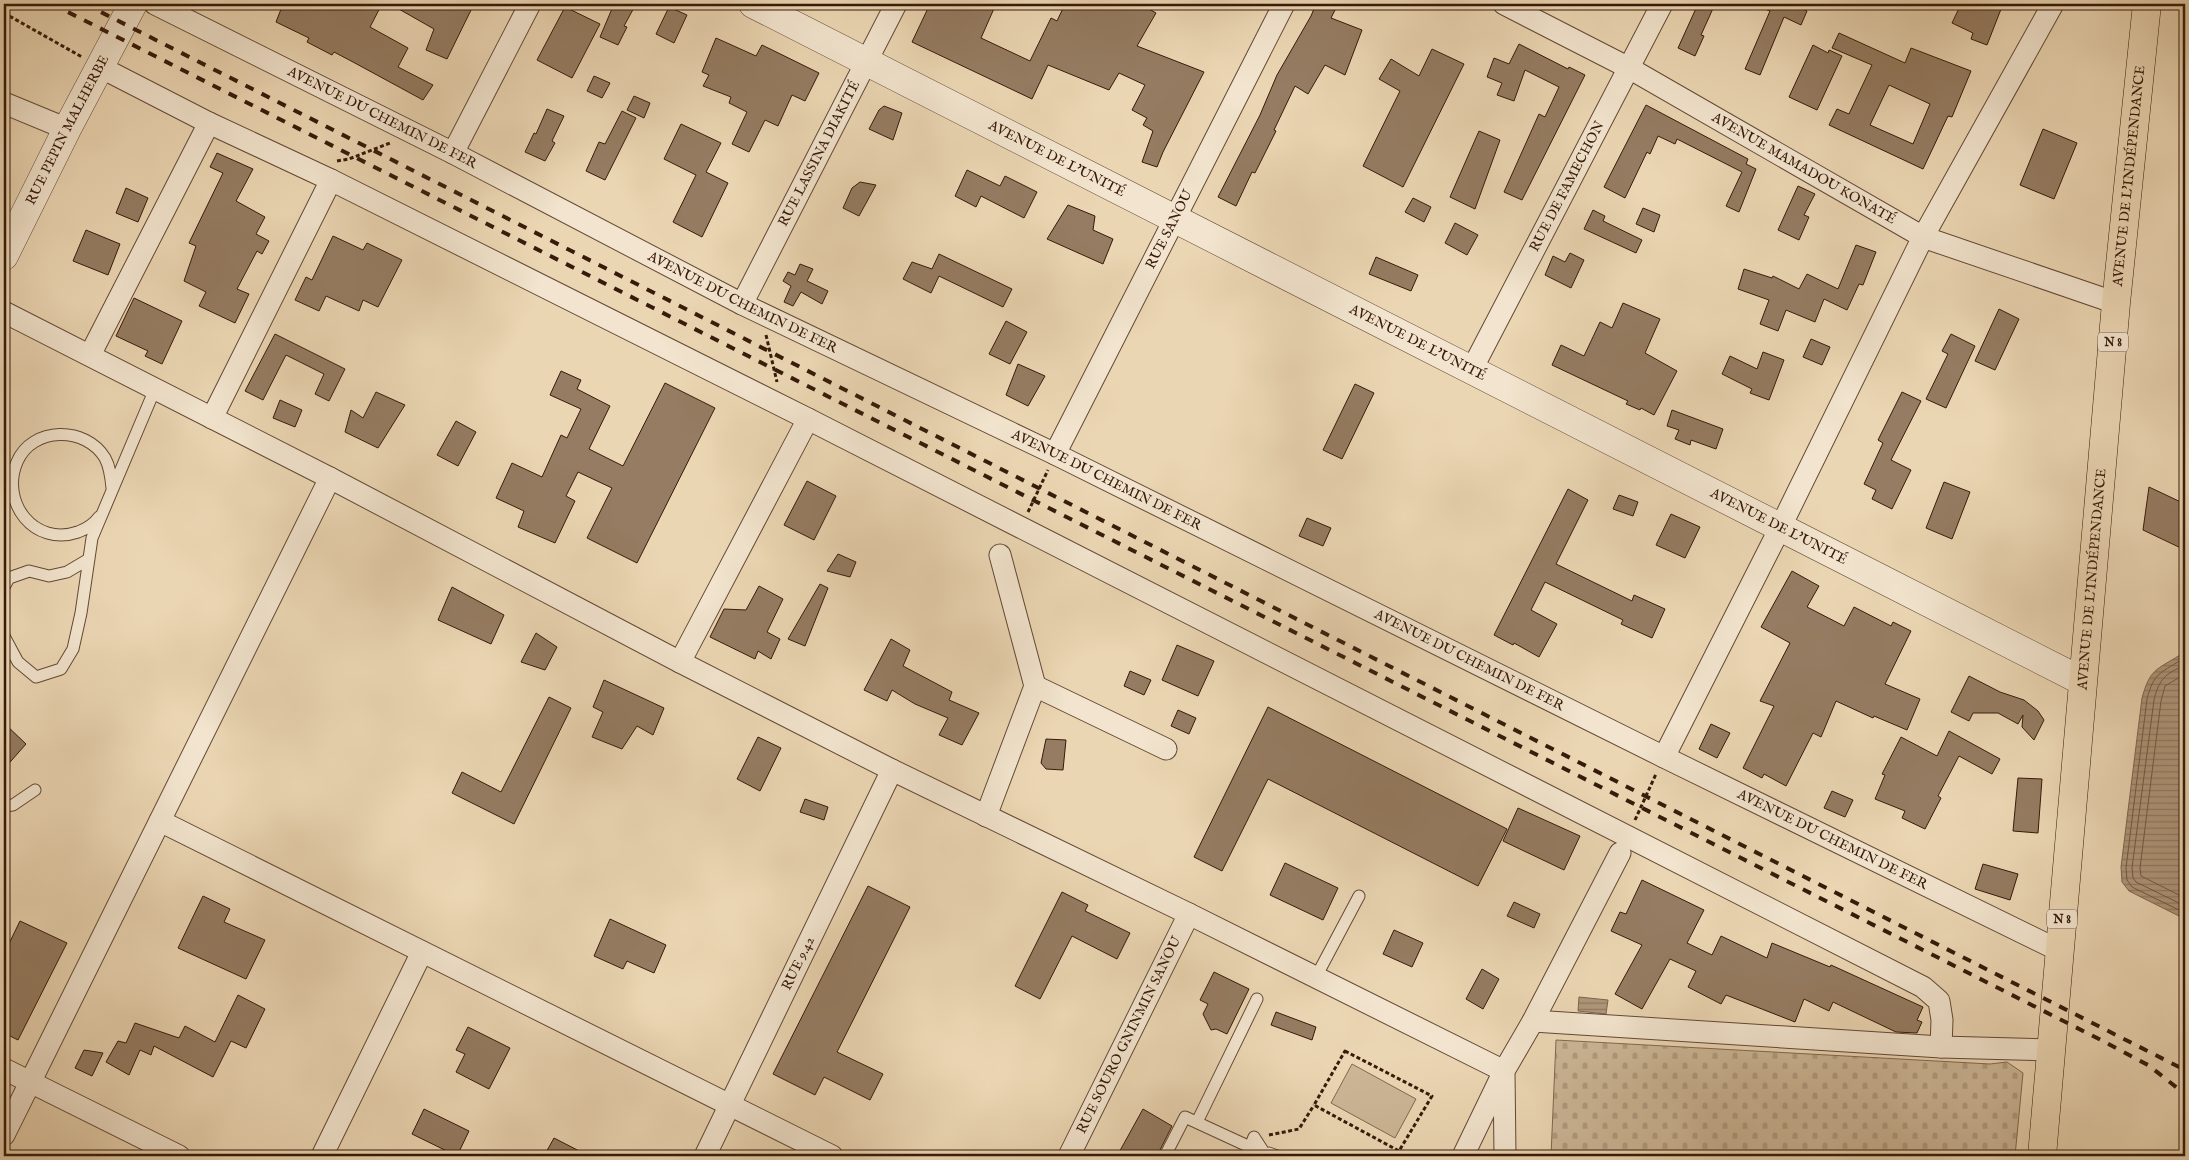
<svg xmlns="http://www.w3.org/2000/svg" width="2189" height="1160" viewBox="0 0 2189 1160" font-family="'IM FELL English',serif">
<defs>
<pattern id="cemetery-stones" width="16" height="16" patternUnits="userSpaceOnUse" patternTransform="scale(1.25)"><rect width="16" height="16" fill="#ccb696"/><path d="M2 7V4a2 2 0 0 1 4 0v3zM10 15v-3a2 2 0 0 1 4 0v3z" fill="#b09c80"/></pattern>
<pattern id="water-rules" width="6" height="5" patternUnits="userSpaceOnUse" patternTransform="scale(1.25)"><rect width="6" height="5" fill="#ae967a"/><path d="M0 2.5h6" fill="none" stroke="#8e7a62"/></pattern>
</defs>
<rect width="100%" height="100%" fill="#ebd6b3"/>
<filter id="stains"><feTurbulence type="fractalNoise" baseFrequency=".004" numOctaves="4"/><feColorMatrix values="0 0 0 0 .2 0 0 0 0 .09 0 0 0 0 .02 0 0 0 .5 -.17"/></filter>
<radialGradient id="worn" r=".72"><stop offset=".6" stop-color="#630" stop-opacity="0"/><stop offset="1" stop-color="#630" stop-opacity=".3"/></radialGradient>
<path fill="#ccb696" stroke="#826850" d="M1352 1064 1416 1099 1395 1138 1331 1103Z"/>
<path fill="url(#cemetery-stones)" stroke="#826850" d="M1556 1040 1990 1064 2007 1062 2023 1073 2015 1156H1551Z"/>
<path fill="url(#water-rules)" stroke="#7e644d" d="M2180 655H2185V919L2129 891 2122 882 2121 867 2142 698C2150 669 2156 670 2180 655Z
M1579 997 1608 1000 1606 1014 1578 1011Z"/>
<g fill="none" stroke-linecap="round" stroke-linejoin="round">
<path stroke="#725842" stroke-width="1" d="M2185 660H2181C2159 674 2154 673 2147 699L2126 868 2127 880 2132 887 2185 913
M2185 666C2165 672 2158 682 2154 700L2132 868 2133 878 2136 882 2185 906
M2185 674 2165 686 2161 701 2140 868 2141 876 2185 898"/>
</g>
<path fill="#957c62" stroke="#371a0a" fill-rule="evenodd" d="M283 4H308L319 10 322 4H382L370 27 408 48 398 67 433 85 423 100 353 62 334 52 332 55 307 42 309 38 276 22Z
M390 4H474L447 59 426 50 434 29Z
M614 4H636L624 26 627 27 618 45 600 37Z
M930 4H996L981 38 1030 61 1051 18 1057 21 1065 4H1140L1156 13 1137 46 1204 72 1163 152 1157 167 1142 162 1153 131 1143 125 1147 118 1132 110 1145 85 1119 73 1109 90 1048 65 1032 99 912 42Z
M1316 4H1338L1331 18 1362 30 1345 75 1325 65 1308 94 1295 86 1274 130 1276 131 1255 173 1252 172 1236 206 1218 197 1260 115 1277 75 1311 16Z
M1698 4H1715L1701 35 1704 36 1695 56 1678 48Z
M1752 4H1790L1807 11 1801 25 1784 17 1760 75 1745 69 1770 11Z
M1961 4H2003L1987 45 1971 39 1973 33 1952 23Z
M565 7 600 24 572 78 537 60Z
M669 7 687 15 674 43 656 34Z
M1839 33 1905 63 1911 48 1971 71 1952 117 1948 116 1923 169 1829 125 1837 109 1849 114 1872 65 1832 48ZM1889 85 1930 104 1913 144 1870 125Z
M716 38 756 56 762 45 819 73 805 101 792 95 778 126 765 120 749 152 732 144 747 112 729 103 731 97 703 86 709 75 702 72Z
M1519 44 1568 69 1569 67 1585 75 1522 200 1504 192 1539 114 1545 117 1559 87 1525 70 1514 101 1497 95 1502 83 1487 77 1494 58 1509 64Z
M1813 45 1828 53 1829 50 1842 56 1817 110 1789 97Z
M1432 49 1464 64 1403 187 1363 166 1400 91 1379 79 1391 59 1419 76Z
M594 76 610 83 602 98 587 91Z
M634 96 650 103 644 118 627 110Z
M1646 105 1748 159 1746 164 1756 169 1739 212 1726 206 1742 172 1677 139 1675 144 1658 136 1650 154 1647 152 1625 198 1604 187Z
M884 106 902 113 893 140 869 129 879 110Z
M547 109 564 116 552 141 555 143 545 161 525 152 534 133 536 134Z
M622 111 636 118 605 180 586 171 599 142 605 144Z
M681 124 721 143 706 172 728 183 702 237 673 222 696 175 664 159Z
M2043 129 2077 143 2054 199 2020 185Z
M1479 131 1500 140 1475 209 1450 197Z
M217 153 253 169 236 201 265 217 256 234 269 241 262 254 257 251 237 289 249 294 235 323 199 306 206 292 184 281 196 246 189 243 223 173 210 167Z
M967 170 1000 186 1005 176 1037 192 1024 218 981 196 976 207 955 196Z
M860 182 876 185 859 216 843 208 852 188Z
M1798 186 1815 194 1804 215 1809 217 1799 240 1778 230Z
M126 188 148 198 138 222 116 213Z
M1413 198 1431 207 1424 222 1405 212Z
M1068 205 1095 216 1093 230 1113 239 1103 264 1047 239Z
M1643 208 1660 215 1654 232 1636 224Z
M1593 210 1605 216 1603 221 1642 240 1636 253 1584 229Z
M1455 223 1478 235 1467 255 1445 243Z
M86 230 120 244 108 275 73 261Z
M333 236 363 250 367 243 402 260 378 307 363 300 359 311 326 296 319 311 295 300 306 277 312 280Z
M1856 245 1876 252 1863 285 1859 284 1847 310 1824 299 1815 322 1786 310 1778 331 1760 324 1769 300 1738 289 1744 269 1772 278 1773 276 1799 289 1807 274 1838 289Z
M1570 253 1584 260 1571 288 1545 275 1553 256 1565 262Z
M939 254 1012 289 1003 307 939 276 931 293 903 279 912 262 932 269Z
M1376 257 1418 275 1411 291 1369 274Z
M800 264 813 269 807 281 828 291 822 304 801 292 793 306 784 302 791 286 783 281 788 272 795 275Z
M134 298 182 321 162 364 145 356 148 351 116 336Z
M1623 303 1660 319 1645 353 1677 371 1654 415 1641 408 1640 410 1626 404 1628 401 1552 365 1561 345 1584 356 1600 322 1612 328Z
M1999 309 2019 319 1995 370 1975 361Z
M1006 321 1027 332 1010 364 989 354Z
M275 334 345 369 329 401 315 394 324 374 286 355 263 400 245 391Z
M1951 334 1975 346 1946 408 1926 399 1948 354 1942 351Z
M1811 339 1830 347 1822 365 1803 357Z
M1763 352 1784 360 1769 400 1750 393 1752 389 1722 374 1730 356 1757 369Z
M1018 364 1045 376 1028 406 1006 395Z
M561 371 581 380 577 389 610 406 589 449 623 466 665 383 715 408 637 563 587 538 612 488 578 472 566 496 575 501 555 543 518 527 524 511 496 498 512 463 542 477 561 435 567 438 581 409 550 395Z
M1355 384 1374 393 1342 459 1323 450Z
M376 392 405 405 378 448 345 432 351 410 363 418Z
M1902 392 1921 401 1891 460 1911 470 1892 509 1872 499 1876 490 1864 484 1883 443 1878 440Z
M280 400 302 410 295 427 273 418Z
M1672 410 1723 429 1716 449 1691 440 1690 445 1675 439 1679 430 1667 426Z
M456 421 476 432 458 466 437 455Z
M807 481 836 496 814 540 784 525Z
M1944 482 1970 492 1952 539 1926 528Z
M2149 487 2185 504V550L2143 530Z
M1568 489 1588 500 1556 564 1632 601 1634 595 1665 609 1652 638 1621 624 1623 620 1545 582 1531 610 1557 624 1539 657 1514 643 1513 645 1494 635Z
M1619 495 1638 502 1633 516 1613 509Z
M1671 514 1700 527 1685 558 1656 545Z
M1307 518 1331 528 1323 546 1299 536Z
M838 554 856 562 850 577 827 571Z
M1792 571 1819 586 1807 607 1844 626 1854 607 1891 626 1893 622 1911 631 1885 684 1920 699 1907 730 1874 716 1873 718 1836 701 1821 737 1813 733 1786 786 1764 774 1762 778 1743 768 1774 706 1760 701 1790 643 1761 627Z
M820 584 828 588 805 646 788 639Z
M759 586 783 599 767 632 780 639 771 659 758 651 755 659 710 637 724 609 746 610Z
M452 587 504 615 491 644 438 620Z
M536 633 557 647 545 670 521 662Z
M891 639 910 650 903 666 952 692 949 700 979 713 962 745 939 735 948 718 915 704 892 690 887 701 864 690Z
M1177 645 1214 661 1198 696 1162 680Z
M1130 671 1151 680 1144 695 1124 686Z
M1969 676 2000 692 2024 700 2038 711 2044 720 2034 740 2022 727 2023 715 2018 724 1998 713H1973L1969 721 1951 712Z
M604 680 664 708 653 735 637 726 622 749 592 737 603 712 593 707Z
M549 697 571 708 514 824 452 793 462 772 501 792Z
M1268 707 1507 829 1478 886 1268 779 1222 871 1194 857Z
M1178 710 1196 718 1189 734 1171 726Z
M4 723 26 744 4 769Z
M1711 724 1730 733 1717 758 1699 749Z
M1949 731 2000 759 1992 774 1959 756 1938 796 1941 798 1925 829 1902 818 1905 811 1875 799 1885 775 1882 774 1901 737 1937 756Z
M758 737 781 748 760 791 737 779Z
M1046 739 1066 740 1063 770 1046 769 1041 763Z
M2018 778 2042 779 2038 833 2013 831Z
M1832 791 1853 800 1845 817 1824 808Z
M805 799 828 807 824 820 800 812Z
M1518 808 1580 836 1564 870 1503 841Z
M1285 863 1338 888 1323 920 1270 895Z
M1983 864 2018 874 2010 900 1975 889Z
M1642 880 1704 910 1687 943 1712 955 1721 936 1767 958 1772 943 1830 967 1831 965 1923 1007 1917 1020 1922 1022 1917 1033 1896 1032 1833 1002 1829 1011 1804 999 1795 1022 1726 995 1721 1004 1688 987 1696 971 1670 959 1642 1009 1615 994 1642 945 1611 931 1620 912 1626 914Z
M868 886 910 907 837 1052 883 1074 870 1100 824 1077 815 1095 773 1074Z
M1062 892 1088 905 1085 911 1130 933 1117 959 1072 936 1040 999 1015 986Z
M203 896 230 909 224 922 265 940 246 979 178 948Z
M1514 902 1540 914 1534 928 1507 916Z
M610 919 666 945 654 973 627 961 623 969 594 956Z
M20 921 67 943 18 1040 4 1033V954Z
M1394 930 1423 943 1412 967 1383 954Z
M1482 969 1499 979 1483 1009 1466 999Z
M1214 972 1249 989 1227 1034 1216 1029 1211 1030 1203 1014 1208 1004 1200 1000Z
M238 995 265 1009 246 1048 231 1041 213 1077 154 1046 151 1055 140 1050 129 1075 106 1062 118 1041 126 1043 135 1023 179 1038 185 1026 215 1042Z
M1276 1012 1316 1027 1312 1040 1271 1025Z
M468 1027 510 1048 489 1089 456 1072 465 1054 456 1050Z
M84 1050 103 1053 92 1076 75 1068Z
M424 1109 469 1131 457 1156 412 1134Z
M1143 1109 1172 1126 1157 1156H1117Z
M554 1138 589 1156H544Z"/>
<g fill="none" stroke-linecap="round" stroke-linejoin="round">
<g stroke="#644934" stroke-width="13">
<path id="service" d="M99 517C94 524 86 529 78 532 34 547 0 502 17 462 32 426 86 426 105 458 110 467 111 477 112 488
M4 587 9 578 29 571 49 576 67 572 89 559
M4 636 18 662 36 677 61 669 73 649 81 613 92 538 155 389
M4 806 13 805 35 790
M1316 977 1359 896
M1197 1122 1257 999
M1250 1147 1254 1137 1265 1154
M1165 1156 1185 1117 1250 1147 1256 1156
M1261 1156 1269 1153 1277 1156"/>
</g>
<g stroke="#644934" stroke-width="23">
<g id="minor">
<path id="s1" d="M155 4 453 153 742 304 1055 454 1664 757 2060 951"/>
<path id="s2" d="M1504 4 1629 68 1923 237 2116 303"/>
<path d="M100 67 209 123 331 180 808 419 1923 987 1939 1001 1942 1020 1941 1047"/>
<path d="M4 103 67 129"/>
<path d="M453 153 530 4"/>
<path id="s3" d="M742 304 896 4"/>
<path d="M4 312 330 478 680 662 892 770 1189 914 1504 1071 1463 1156"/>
<path d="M90 355 209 123"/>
<path id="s4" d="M1471 371 1662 4"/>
<path d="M212 418 331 180"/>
<path id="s5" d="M1055 454 1284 4"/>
<path d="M680 662 808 419"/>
<path d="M1035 686 1166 749"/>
<path d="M1664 757 1780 528 1923 237 2053 4"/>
<path d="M986 816 1035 686 1000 555"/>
<path d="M160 821 832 1156"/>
<path d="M1533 1021 1941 1047 2052 1050"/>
<path d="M4 1069 179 1156"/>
<path d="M4 1135 330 478"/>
<path d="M322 1156 422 952"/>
<path id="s6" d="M705 1156 892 770"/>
<path id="s7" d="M1069 1156 1189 914"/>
<path d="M1505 1156 1504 1071 1533 1021 1620 853"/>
</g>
</g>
<g stroke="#644934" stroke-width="29">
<g id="tertiary">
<path id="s8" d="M753 4 2082 681"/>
<path id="s9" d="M4 256 67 129 133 4"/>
</g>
</g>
<g stroke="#371a0a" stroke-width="29">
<g id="trunk">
<path id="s10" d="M2042 1156 2116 303 2147 4"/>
</g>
</g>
<path stroke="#371a0a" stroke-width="3" stroke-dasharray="4 2.5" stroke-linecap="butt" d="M4 13 82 57
M337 161 349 159 390 143
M766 335 777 382
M1028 512 1048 470
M1635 820 1656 774
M1345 1051 1432 1096 1399 1151 1314 1105Z
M1269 1135 1299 1129 1314 1105"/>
<use href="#service" stroke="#f2e4ce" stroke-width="11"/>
<use href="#minor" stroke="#f2e4ce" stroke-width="21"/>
<use href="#tertiary" stroke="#f2e4ce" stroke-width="28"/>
<use href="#trunk" stroke="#ebd6b3" stroke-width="28"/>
<path stroke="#371a0a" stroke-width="4" stroke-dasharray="9 9" stroke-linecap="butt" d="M52 4 2099 1039 2148 1065 2185 1094
M85 4 2185 1070"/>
</g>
<g text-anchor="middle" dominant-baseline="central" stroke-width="4" stroke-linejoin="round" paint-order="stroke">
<g fill="#f2e4ce" stroke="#6f5745" stroke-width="1">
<rect x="2098" y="332.5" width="30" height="19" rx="4"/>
<rect x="2047" y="909.5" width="30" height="19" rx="4"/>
</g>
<g font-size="12" font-weight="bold" fill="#371a0a">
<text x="2113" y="342">N 8</text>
<text x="2062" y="919">N 8</text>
</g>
<g font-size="14" fill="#371a0a" stroke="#f2e4ce">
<text stroke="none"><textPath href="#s1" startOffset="254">AVENUE DU CHEMIN DE FER</textPath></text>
<text stroke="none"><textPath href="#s9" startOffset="141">RUE PEPIN MALHERBE</textPath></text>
<text stroke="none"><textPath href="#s3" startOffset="169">RUE LASSINA DIAKITÉ</textPath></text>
<text stroke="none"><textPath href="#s8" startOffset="341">AVENUE DE L'UNITÉ</textPath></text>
<text stroke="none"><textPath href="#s2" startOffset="342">AVENUE MAMADOU KONATÉ</textPath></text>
<text stroke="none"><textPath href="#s10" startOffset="984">AVENUE DE L'INDÉPENDANCE</textPath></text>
<text stroke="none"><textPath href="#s4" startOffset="208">RUE DE FAMECHON</textPath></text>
<text stroke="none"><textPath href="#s5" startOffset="252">RUE SANOU</textPath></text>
<text stroke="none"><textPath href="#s1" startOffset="659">AVENUE DU CHEMIN DE FER</textPath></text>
<text stroke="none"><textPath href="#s8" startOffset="746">AVENUE DE L'UNITÉ</textPath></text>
<text stroke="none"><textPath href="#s1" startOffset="1064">AVENUE DU CHEMIN DE FER</textPath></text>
<text stroke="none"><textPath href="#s8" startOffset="1151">AVENUE DE L'UNITÉ</textPath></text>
<text stroke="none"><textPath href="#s10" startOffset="579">AVENUE DE L'INDÉPENDANCE</textPath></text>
<text stroke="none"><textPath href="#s1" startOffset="1469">AVENUE DU CHEMIN DE FER</textPath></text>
<text stroke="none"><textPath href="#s1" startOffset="1874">AVENUE DU CHEMIN DE FER</textPath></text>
<text stroke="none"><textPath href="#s6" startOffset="214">RUE 9.42</textPath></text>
<text stroke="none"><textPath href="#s7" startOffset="135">RUE SOURO GNINMIN SANOU</textPath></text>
</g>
</g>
<rect width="2189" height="1160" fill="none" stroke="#ebd6b3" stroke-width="20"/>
<rect x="5" y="5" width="2179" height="1150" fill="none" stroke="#371a0a" stroke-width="2.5"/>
<rect x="10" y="10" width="2169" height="1140" fill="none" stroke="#371a0a"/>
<rect width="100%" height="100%" filter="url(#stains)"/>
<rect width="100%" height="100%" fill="url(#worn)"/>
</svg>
